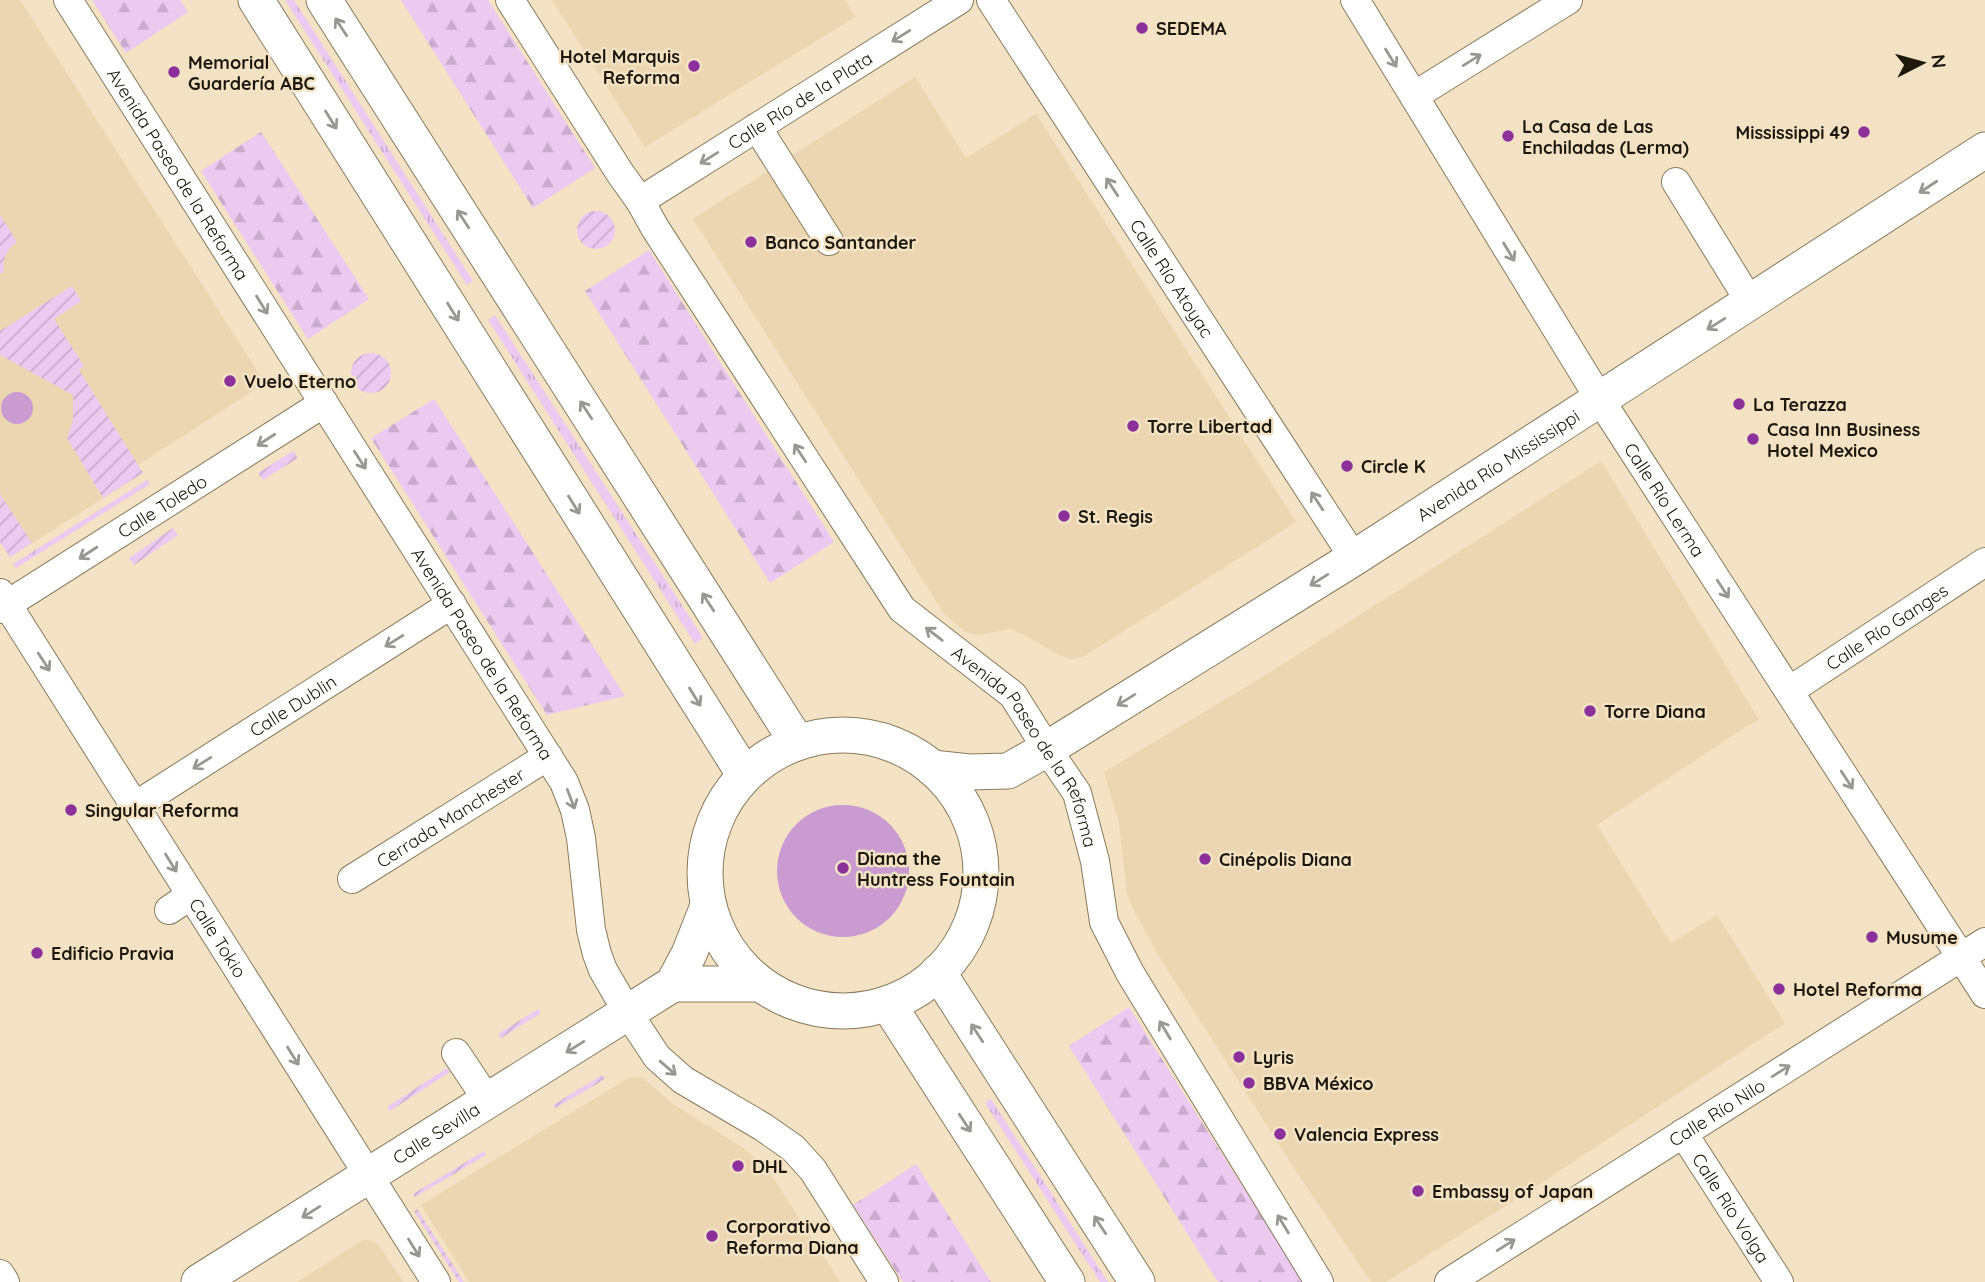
<svg xmlns="http://www.w3.org/2000/svg" width="1985" height="1282" viewBox="0 0 1985 1282" font-family="Quicksand,sans-serif">
<defs>
<pattern id="grass-tufts" width="24" height="20" patternUnits="userSpaceOnUse" patternTransform="scale(1.75)"><rect width="24" height="20" fill="#ebc9f1"/><path d="M3 7l-1-3M5 7V3M7 7l1-3M15 17l-1-3M17 17v-4M19 17l1-3" fill="none" stroke="#c9accd"/></pattern>
<pattern id="forest-firs" width="22" height="20" patternUnits="userSpaceOnUse" patternTransform="scale(1.75)"><rect width="22" height="20" fill="#ebc9f1"/><path d="M5 1l3.5 6h-7zM16 11l3.5 6h-7z" fill="#c9accd"/></pattern>
<pattern id="garden-furrows" width="10" height="10" patternUnits="userSpaceOnUse" patternTransform="scale(1.75)"><rect width="10" height="10" fill="#ebc9f1"/><path d="M-1 1l2-2M0 10L10 0M9 11l2-2" fill="none" stroke="#c9accd"/></pattern>
</defs>
<rect width="100%" height="100%" fill="#f3e2c3"/>
<path fill="#ebd6b1" d="M0 0H20L265 383 138 465 143 473 140 475 10 557 0 542Z
M552 0H845L855 17 645 147Z
M915 77 966 158 1036 114 1296 522 1083 657 1070 659 1059 655 1026 636 1010 629 979 635 967 633 945 615 693 219Z
M1601 461 1759 720 1744 728 1597 825 1671 943 1717 915 1785 1023 1532 1189 1386 1282H1371L1296 1171 1160 958 1133 909 1127 894 1119 824 1104 772 1269 673Z
M630 1077 643 1078 673 1104 742 1147 765 1165 840 1282H469L421 1205Z
M363 1240H369L377 1243 403 1282H297Z"/>
<path fill="url(#grass-tufts)" d="M285 0H294L473 281 467 285Z
M495 315 703 638 695 644 488 320Z
M147 480 150 484 16 568 13 564Z
M991 1099 1108 1282H1100L985 1103Z"/>
<path fill="url(#forest-firs)" d="M92 0H180L188 12 126 53Z
M401 0H488L595 168 533 208Z
M261 132 369 299 308 339 201 171Z
M649 250 834 542 770 583 585 291Z
M434 399 625 696 547 715 371 438Z
M1129 1007 1303 1282H1218L1069 1046Z
M916 1164 991 1282H903L853 1205Z"/>
<path fill="url(#garden-furrows)" d="M577 230a19 19 0 1 1 38 0a19 19 0 1 1-38 0Z
M0 215 17 242C6 250 2 259 4 272L0 274Z
M72 286 81 301 54 319 84 366 79 370 143 473 103 498 67 438 73 421V395L0 355V331Z
M351 373a20 20 0 1 1 40 0a20 20 0 1 1-40 0Z
M293 451 298 458 263 480 258 473Z
M0 494 32 543 10 557 0 542Z
M173 528 178 535 134 565 129 558Z
M538 1009 541 1013 501 1038 498 1034Z
M447 1068 450 1072 390 1111 387 1107Z
M602 1075 605 1079 556 1108 553 1105Z
M484 1151 486 1155 415 1197 413 1194Z
M417 1209 464 1282H459L414 1211Z"/>
<path fill="#c99bd1" d="M1 408a16 16 0 1 1 32 0a16 16 0 1 1-32 0Z
M777 871a66 66 0 1 1 132 0a66 66 0 1 1-132 0Z"/>
<g fill="none" stroke-linecap="round" stroke-linejoin="round">
<g stroke="#8a7a5e" stroke-width="30">
<g id="minor">
<path id="s1" d="M68 0 564 782 575 810 581 838 591 930 597 954 603 970 628 1013 657 1057 683 1080 763 1127 793 1148 813 1170 884 1282"/>
<path id="s2" d="M510 0 620 173 640 201 655 228 902 609 1013 695 1047 749 1077 793 1095 861 1104 922 1130 973 1319 1282"/>
<path id="s3" d="M991 0 1354 558"/>
<path id="s4" d="M1355 0 1599 398 1985 994"/>
<path d="M1414 96 1568 0"/>
<path d="M757 127 829 241"/>
<path d="M1676 182 1750 302"/>
<path id="s5" d="M640 201 959 0"/>
<path id="s6" d="M0 593 436 1282"/>
<path id="s7" d="M0 609 324 403"/>
<path id="s8" d="M1789 691 1985 562"/>
<path id="s9" d="M135 806 452 604"/>
<path id="s10" d="M352 879 548 756"/>
<path d="M169 910 191 895"/>
<path d="M456 1053 488 1101"/>
<path id="s11" d="M1683 1133 1779 1282"/>
<path d="M0 1274 5 1282"/>
<path id="s12" d="M1449 1282 1985 942"/>
</g>
</g>
<g stroke="#8a7a5e" stroke-width="37">
<g id="major">
<path d="M256 0 744 774"/>
<path d="M324 0 797 742"/>
<circle cx="843" cy="873" r="138"/>
<path id="s13" d="M932 768 969 772 1008 771 1047 749 1354 558 1985 150"/>
<path d="M938 972 1137 1282"/>
<path d="M673 984H759"/>
<path d="M888 1004 1067 1282"/>
<path id="s14" d="M199 1282 673 984 689 954 708 906"/>
</g>
</g>
<use href="#minor" stroke="#fff" stroke-width="28"/>
<use href="#major" stroke="#fff" stroke-width="35"/>
</g>
<defs><path id="oneway-shaft" d="M-6 0H5M1.5-3L5.5 0L1.5 3" fill="none" stroke-width="1.6" stroke-linecap="round" stroke-linejoin="round" transform="scale(1.75)"/></defs>
<g stroke="#999792">
<use href="#oneway-shaft" transform="translate(341 27) rotate(-123)"/>
<use href="#oneway-shaft" transform="translate(901 36) rotate(148)"/>
<use href="#oneway-shaft" transform="translate(1391 58) rotate(58)"/>
<use href="#oneway-shaft" transform="translate(1472 60) rotate(-32)"/>
<use href="#oneway-shaft" transform="translate(331 120) rotate(58)"/>
<use href="#oneway-shaft" transform="translate(709 158) rotate(148)"/>
<use href="#oneway-shaft" transform="translate(1112 187) rotate(-123)"/>
<use href="#oneway-shaft" transform="translate(1928 187) rotate(147)"/>
<use href="#oneway-shaft" transform="translate(463 219) rotate(-123)"/>
<use href="#oneway-shaft" transform="translate(1509 252) rotate(59)"/>
<use href="#oneway-shaft" transform="translate(262 305) rotate(58)"/>
<use href="#oneway-shaft" transform="translate(453 312) rotate(58)"/>
<use href="#oneway-shaft" transform="translate(1716 324) rotate(148)"/>
<use href="#oneway-shaft" transform="translate(586 410) rotate(-123)"/>
<use href="#oneway-shaft" transform="translate(266 440) rotate(147)"/>
<use href="#oneway-shaft" transform="translate(800 453) rotate(-123)"/>
<use href="#oneway-shaft" transform="translate(360 460) rotate(57)"/>
<use href="#oneway-shaft" transform="translate(1317 501) rotate(-123)"/>
<use href="#oneway-shaft" transform="translate(574 505) rotate(58)"/>
<use href="#oneway-shaft" transform="translate(88 553) rotate(147)"/>
<use href="#oneway-shaft" transform="translate(1319 580) rotate(148)"/>
<use href="#oneway-shaft" transform="translate(1723 589) rotate(57)"/>
<use href="#oneway-shaft" transform="translate(708 602) rotate(-123)"/>
<use href="#oneway-shaft" transform="translate(934 634) rotate(-142)"/>
<use href="#oneway-shaft" transform="translate(394 641) rotate(148)"/>
<use href="#oneway-shaft" transform="translate(44 662) rotate(57)"/>
<use href="#oneway-shaft" transform="translate(695 697) rotate(58)"/>
<use href="#oneway-shaft" transform="translate(1126 700) rotate(148)"/>
<use href="#oneway-shaft" transform="translate(202 763) rotate(148)"/>
<use href="#oneway-shaft" transform="translate(1847 780) rotate(57)"/>
<use href="#oneway-shaft" transform="translate(571 799) rotate(69)"/>
<use href="#oneway-shaft" transform="translate(171 863) rotate(58)"/>
<use href="#oneway-shaft" transform="translate(1165 1030) rotate(-121)"/>
<use href="#oneway-shaft" transform="translate(977 1033) rotate(-123)"/>
<use href="#oneway-shaft" transform="translate(575 1047) rotate(148)"/>
<use href="#oneway-shaft" transform="translate(293 1056) rotate(58)"/>
<use href="#oneway-shaft" transform="translate(668 1068) rotate(41)"/>
<use href="#oneway-shaft" transform="translate(1781 1071) rotate(-32)"/>
<use href="#oneway-shaft" transform="translate(965 1123) rotate(57)"/>
<use href="#oneway-shaft" transform="translate(311 1212) rotate(148)"/>
<use href="#oneway-shaft" transform="translate(1283 1224) rotate(-121)"/>
<use href="#oneway-shaft" transform="translate(1100 1225) rotate(-123)"/>
<use href="#oneway-shaft" transform="translate(1506 1245) rotate(-32)"/>
<use href="#oneway-shaft" transform="translate(414 1248) rotate(58)"/>
</g>
<g fill="#8c319c" stroke="#f3e2c3" stroke-width="2.5">
<circle cx="1142" cy="28" r="7"/>
<circle cx="694" cy="66" r="7"/>
<circle cx="174" cy="72" r="7"/>
<circle cx="1864" cy="132" r="7"/>
<circle cx="1508" cy="136" r="7"/>
<circle cx="751" cy="242" r="7"/>
<circle cx="230" cy="381" r="7"/>
<circle cx="1739" cy="404" r="7"/>
<circle cx="1133" cy="426" r="7"/>
<circle cx="1753" cy="439" r="7"/>
<circle cx="1347" cy="466" r="7"/>
<circle cx="1064" cy="516" r="7"/>
<circle cx="1590" cy="711" r="7"/>
<circle cx="71" cy="810" r="7"/>
<circle cx="1205" cy="859" r="7"/>
<circle cx="843" cy="868" r="7"/>
<circle cx="1872" cy="937" r="7"/>
<circle cx="37" cy="953" r="7"/>
<circle cx="1779" cy="989" r="7"/>
<circle cx="1239" cy="1057" r="7"/>
<circle cx="1249" cy="1083" r="7"/>
<circle cx="1280" cy="1134" r="7"/>
<circle cx="738" cy="1166" r="7"/>
<circle cx="1418" cy="1191" r="7"/>
<circle cx="712" cy="1236" r="7"/>
</g>
<g text-anchor="middle" dominant-baseline="central" stroke-width="5" stroke-linejoin="round" paint-order="stroke">
<g font-size="18" font-weight="bold" fill="#1d170c" stroke="#f3e2c3" text-anchor="start">
<text x="1156" y="28">SEDEMA</text>
<text x="680" y="56" text-anchor="end">Hotel Marquis<tspan x="680" dy="21">Reforma</tspan></text>
<text x="188" y="62">Memorial<tspan x="188" dy="21">Guardería ABC</tspan></text>
<text x="1522" y="126">La Casa de Las<tspan x="1522" dy="21">Enchiladas (Lerma)</tspan></text>
<text x="1850" y="132" text-anchor="end">Mississippi 49</text>
<text x="765" y="242">Banco Santander</text>
<text x="244" y="381">Vuelo Eterno</text>
<text x="1753" y="404">La Terazza</text>
<text x="1147" y="426">Torre Libertad</text>
<text x="1767" y="429">Casa Inn Business<tspan x="1767" dy="21">Hotel Mexico</tspan></text>
<text x="1361" y="466">Circle K</text>
<text x="1078" y="516">St. Regis</text>
<text x="1604" y="711">Torre Diana</text>
<text x="85" y="810">Singular Reforma</text>
<text x="857" y="858">Diana the<tspan x="857" dy="21">Huntress Fountain</tspan></text>
<text x="1219" y="859">Cinépolis Diana</text>
<text x="1886" y="937">Musume</text>
<text x="51" y="953">Edificio Pravia</text>
<text x="1793" y="989">Hotel Reforma</text>
<text x="1253" y="1057">Lyris</text>
<text x="1263" y="1083">BBVA México</text>
<text x="1294" y="1134">Valencia Express</text>
<text x="752" y="1166">DHL</text>
<text x="1432" y="1191">Embassy of Japan</text>
<text x="726" y="1226">Corporativo<tspan x="726" dy="21">Reforma Diana</tspan></text>
</g>
<g font-size="18" fill="#1d170c" stroke="#f3e2c3">
<text stroke="none"><textPath href="#s5" startOffset="189">Calle Río de la Plata</textPath></text>
<text stroke="none"><textPath href="#s1" startOffset="206">Avenida Paseo de la Reforma</textPath></text>
<text stroke="none"><textPath href="#s3" startOffset="332">Calle Río Atoyac</textPath></text>
<text stroke="none"><textPath href="#s13" startOffset="654">Avenida Río Mississippi</textPath></text>
<text stroke="none"><textPath href="#s4" startOffset="588">Calle Río Lerma</textPath></text>
<text stroke="none"><textPath href="#s7" startOffset="192">Calle Toledo</textPath></text>
<text stroke="none"><textPath href="#s8" startOffset="117">Calle Río Ganges</textPath></text>
<text stroke="none"><textPath href="#s1" startOffset="774">Avenida Paseo de la Reforma</textPath></text>
<text stroke="none"><textPath href="#s9" startOffset="187">Calle Dublin</textPath></text>
<text stroke="none"><textPath href="#s2" startOffset="914">Avenida Paseo de la Reforma</textPath></text>
<text stroke="none"><textPath href="#s10" startOffset="116">Cerrada Manchester</textPath></text>
<text stroke="none"><textPath href="#s6" startOffset="408">Calle Tokio</textPath></text>
<text stroke="none"><textPath href="#s12" startOffset="317">Calle Río Nilo</textPath></text>
<text stroke="none"><textPath href="#s14" startOffset="280">Calle Sevilla</textPath></text>
<text stroke="none"><textPath href="#s11" startOffset="89">Calle Río Volga</textPath></text>
</g>
</g>
<g transform="translate(1922 63) rotate(84)" stroke="#f3e2c3" stroke-width="5" paint-order="stroke">
<path d="M0-5L12 26L0 18L-12 26Z" fill="#1d170c"/>
<text y="-10" font-size="19" font-weight="bold" text-anchor="middle" fill="#1d170c">N</text>
</g>
</svg>
